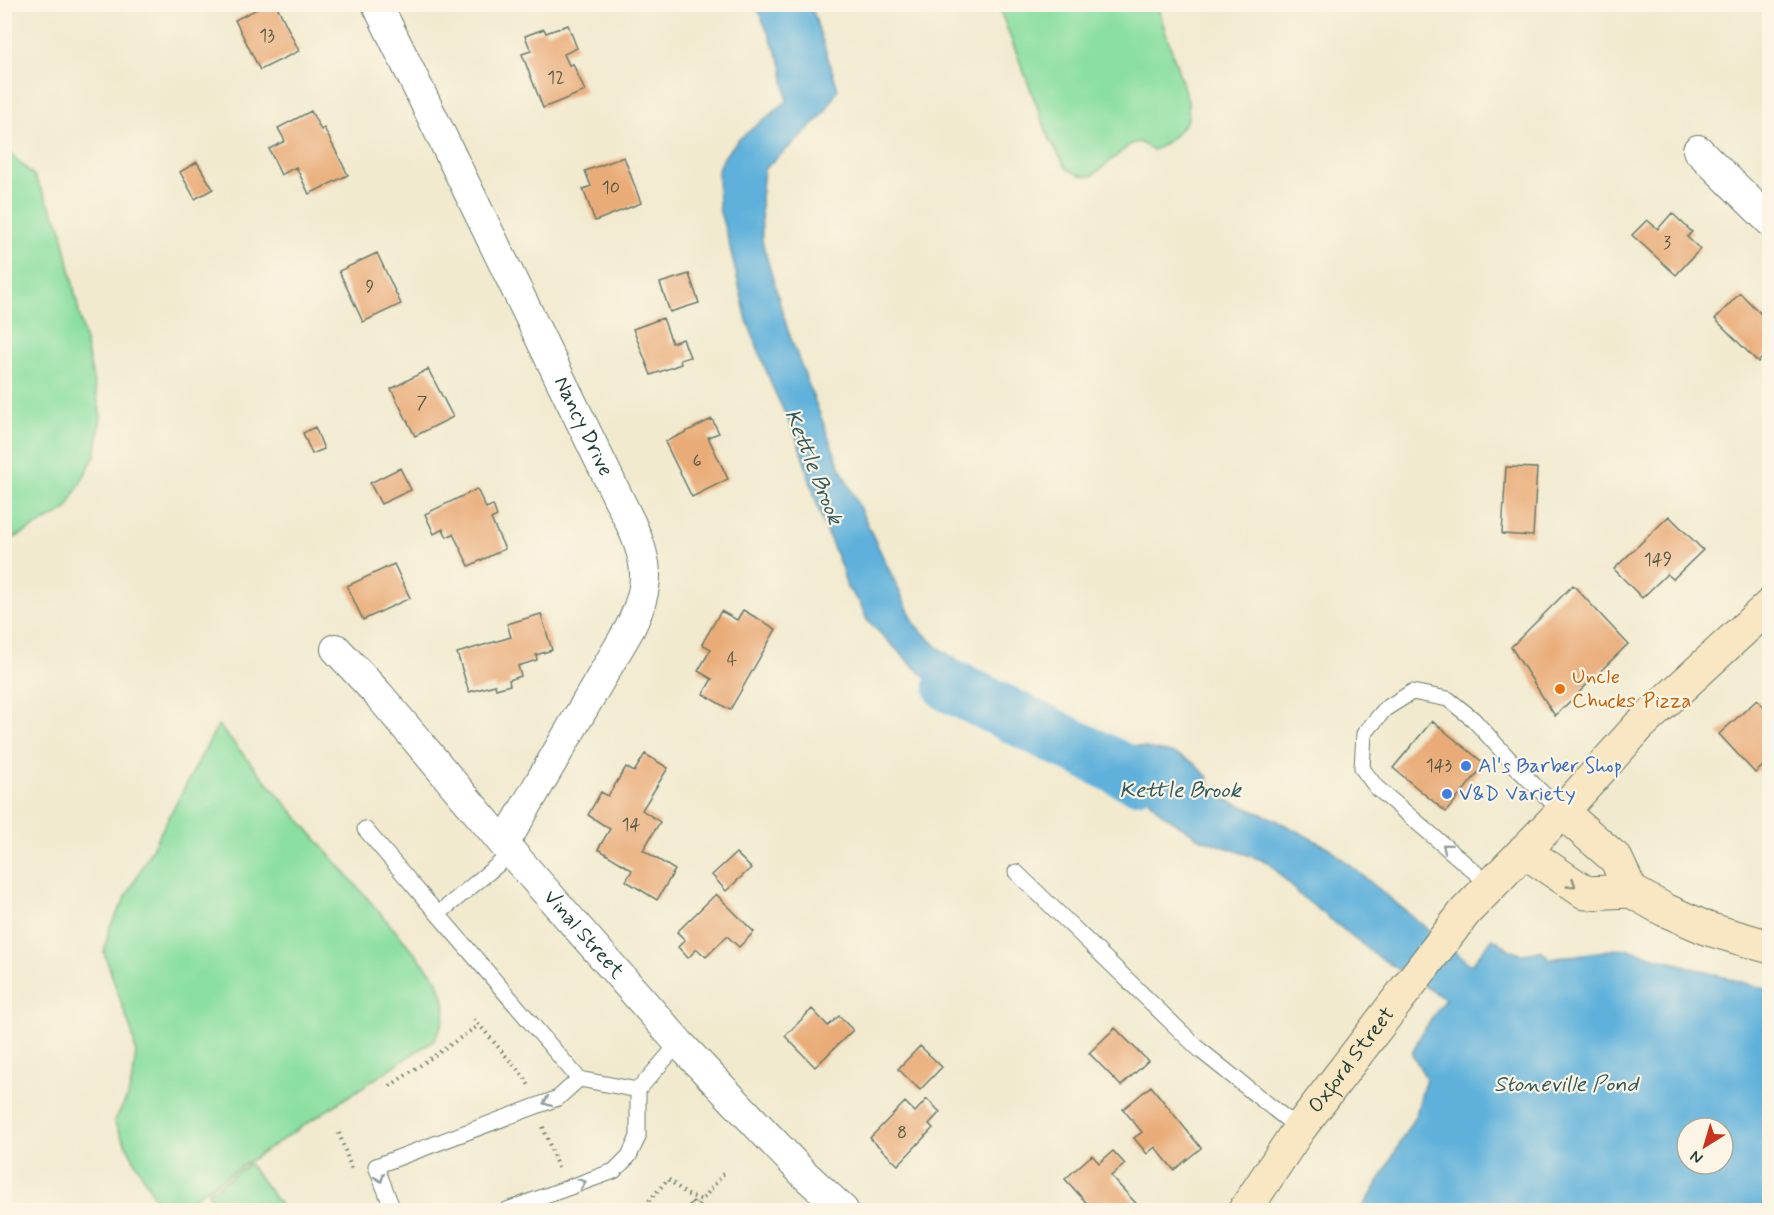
<svg xmlns="http://www.w3.org/2000/svg" width="1774" height="1215" viewBox="0 0 1774 1215" font-family="Mynerve,sans-serif">
<rect width="100%" height="100%" fill="#fcf5e5"/>
<filter id="ink" filterUnits="userSpaceOnUse"><feTurbulence type="fractalNoise" baseFrequency=".0167" numOctaves="2"/><feDisplacementMap in="SourceGraphic" scale="12" xChannelSelector="R" yChannelSelector="G"/><feConvolveMatrix kernelMatrix="1 2 1 2 8 2 1 2 1" color-interpolation-filters="sRGB"/></filter>
<filter id="wash" filterUnits="userSpaceOnUse"><feTurbulence type="fractalNoise" baseFrequency=".008" numOctaves="4" result="noise"/><feDisplacementMap in="SourceGraphic" scale="24" xChannelSelector="R" yChannelSelector="G"/><feGaussianBlur stdDeviation="1.35" result="paint"/><feColorMatrix in="noise" values="0 0 0 0 0 0 0 0 0 0 0 0 0 0 0 0 0 1.4 0 .05"/><feComposite in="paint" operator="in"/></filter>
<g filter="url(#wash)">
<rect width="100%" height="100%" fill="#f1eacf"/>
<path fill="#8bdfa1" stroke="#558e6a" stroke-width="1.5" d="M998 5H1157L1188 101C1188 106 1189 112 1188 116 1186 127 1163 147 1153 150L1139 142 1131 144 1092 176 1080 175 1067 169 1050 140Z
M5 148 34 176 61 227 101 417 95 455 66 510 5 543Z
M218 725 436 978C447 1003 449 1016 434 1040L175 1210H161L114 1122 128 1096 134 1071 136 1052 132 1033 104 953 109 929Z
M249 1164 284 1210H218L208 1193Z"/>
<path fill="#5fb1db" stroke="#3f7788" stroke-width="1.5" fill-rule="evenodd" d="M756 5H811L838 89 823 115 801 137 764 169 761 198 762 241 788 331 840 467 916 626 940 649 963 664 975 677 997 690 1029 704 1058 714 1093 737 1110 744H1126L1176 754 1194 763 1208 777 1210 790 1222 798 1274 819 1329 848 1471 965 1493 938C1511 951 1518 959 1541 950L1550 959 1624 948 1769 990V1210H1360L1373 1192 1416 1114 1426 1078 1412 1054 1420 1036 1445 999 1377 956 1300 895 1268 862 1199 838 1160 812 1135 783 1074 746 1041 729 1014 718 991 713 964 703 944 691 919 672 867 620 860 603 847 588 842 569 821 517 798 441 772 386 747 320 728 239 719 209 718 170 724 157 738 140 787 101 782 65ZM1687 1128H1723V1164H1687Z"/>
<g fill="none" stroke-linecap="round" stroke-linejoin="round">
<path stroke="#5fb1db" stroke-width="54" d="M951 686 1135 776"/>
</g>
<g id="blocks">
<path fill="#e9ab77" d="M267 4H276L299 51 260 70 235 20Z
M568 25 577 48 564 54 569 65 573 64 585 91 543 108 522 54 531 51 525 36 544 29 546 33Z
M311 111 321 130 324 128 348 175 309 194 296 167 281 175 269 149 285 141 278 128Z
M624 157 641 203 595 221 583 189 591 186 585 171Z
M197 162 213 189 195 199 180 172Z
M1672 213 1692 232 1687 237 1700 249 1676 275 1632 235 1647 220 1658 229Z
M377 253 401 304 363 322 339 271Z
M689 274 699 303 670 312 660 283Z
M1740 293 1770 323V351L1758 362 1715 319Z
M663 318 672 343 683 339 690 357 680 360 681 364 651 375 633 329Z
M428 369 453 417 415 436 391 389Z
M712 419 719 433 708 437 728 479 692 497 665 442Z
M315 427 324 449 312 454 303 433Z
M1506 467 1537 468 1533 536 1502 534Z
M400 468 411 490 381 504 370 483Z
M477 489 486 508 493 505 497 516 491 519 505 549 469 566 453 534 447 537 443 529 434 534 425 514Z
M1669 516 1703 550 1673 579 1667 574 1642 598 1614 569Z
M394 564 410 598 363 620 347 586Z
M1573 585 1628 644 1555 716 1511 647Z
M743 610 776 629 730 710 703 694 712 679 698 671 711 649 702 644 721 611 737 620Z
M541 614 552 650 536 655 537 660 518 666 521 676 509 680 510 685 496 689 495 685 469 692 457 653 511 637 507 624Z
M1757 700 1770 713V760L1755 773 1719 734Z
M1432 721 1485 764 1446 812 1393 768Z
M645 754 668 768 642 810 660 822 643 850 675 870 657 900 626 881 632 870 598 849 610 829 588 815 601 792 608 796 626 767 634 772Z
M736 853 751 868 726 891 712 875Z
M716 894 754 932 739 947 727 936 706 957 697 949 688 958 678 947 685 940 677 932Z
M812 1009 828 1026 839 1016 853 1030 815 1067 785 1036Z
M1115 1028 1148 1061 1121 1086 1089 1053Z
M920 1046 942 1067 920 1090 898 1069Z
M1151 1086 1201 1148 1174 1170 1155 1147 1147 1154 1134 1138 1142 1132 1123 1109Z
M927 1099 940 1112 929 1124 933 1128 898 1165 870 1138 905 1102 915 1112Z
M1113 1151 1125 1164 1111 1176 1142 1210H1093L1065 1179 1092 1155 1099 1163Z
M693 1201 705 1210H685Z"/>
</g>
</g>
<g filter="url(#ink)">
<use href="#blocks" fill-opacity="0" stroke="#687a6a" stroke-width="1.5"/>
<g fill="none" stroke-linecap="round" stroke-linejoin="round">
<g stroke="#687a6a" stroke-width="17">
<path id="lane" d="M365 829 579 1079
M1016 872 1200 1050 1299 1129
M1490 885 1376 787 1362 768 1364 734 1385 709 1412 692 1448 699 1473 719 1521 772 1562 812
M438 914 512 853
M393 1210 376 1166 558 1098 579 1079 638 1090
M507 1210 614 1171 629 1156 638 1137V1090L679 1043"/>
</g>
<g stroke="#687a6a" stroke-width="32">
<g id="street">
<path id="s1" d="M377 4 630 522C650 565 650 586 630 628L504 844"/>
<path d="M1698 150 1770 221"/>
<path id="s2" d="M336 649 378 694 504 844 679 1043 803 1173 843 1210"/>
</g>
</g>
<g stroke="#687a6a" stroke-width="35">
<g id="secondary">
<path d="M1562 812 1616 859 1631 891"/>
<path d="M1524 851 1586 893 1631 891 1665 910 1708 929 1770 947"/>
<path id="s3" d="M1245 1210 1299 1129 1465 912 1562 812 1639 726 1770 605"/>
</g>
</g>
<path stroke="#687a6a" stroke-width="4" stroke-dasharray="1.5 4.5" stroke-linecap="butt" d="M474 1019 525 1078 529 1086
M390 1086 479 1025
M543 1127 558 1168
M339 1133 352 1170
M641 1210 668 1179 686 1194 702 1200 724 1173"/>
<use href="#lane" stroke="#fff" stroke-width="15"/>
<use href="#street" stroke="#fff" stroke-width="30"/>
<use href="#secondary" stroke="#f9e7c3" stroke-width="33"/>
</g>
<defs><path id="oneway-chevron" d="M-2-3.5L2.5 0L-2 3.5" fill="none" stroke-width="1.6" stroke-linecap="round" stroke-linejoin="round" transform="scale(1.5)"/></defs>
<g stroke="#8f9e9a">
<use href="#oneway-chevron" transform="translate(1446 847) rotate(-140)"/>
<use href="#oneway-chevron" transform="translate(547 1102) rotate(159)"/>
<use href="#oneway-chevron" transform="translate(380 1178) rotate(69)"/>
<use href="#oneway-chevron" transform="translate(582 1183) rotate(-20)"/>
</g>
<use stroke="#8c927c" href="#oneway-chevron" transform="translate(1572 884) rotate(34)"/>
</g>
<circle fill="#e8710a" stroke="#fcf5e5" stroke-width="2" cx="1560" cy="689" r="6"/>
<g fill="#3f7fe0" stroke="#fcf5e5" stroke-width="2">
<circle cx="1466" cy="766" r="6"/>
<circle cx="1447" cy="794" r="6"/>
</g>
<g text-anchor="middle" dominant-baseline="central" stroke-width="4.5" stroke-linejoin="round" paint-order="stroke">
<g font-size="18" fill="#525845">
<text x="267" y="36">13</text>
<text x="556" y="78">12</text>
<text x="611" y="188">10</text>
<text x="1667" y="243">3</text>
<text x="370" y="287">9</text>
<text x="422" y="403">7</text>
<text x="697" y="461">6</text>
<text x="1658" y="560">149</text>
<text x="732" y="660">4</text>
<text x="1439" y="766">143</text>
<text x="631" y="825">14</text>
<text x="902" y="1133">8</text>
</g>
<g font-size="21" fill="#1f3d34" stroke="#fcf5e5">
<text stroke="none"><textPath href="#s1" startOffset="470">Nancy Drive</textPath></text>
<text stroke="none"><textPath href="#s2" startOffset="378">Vinal Street</textPath></text>
<text stroke="none"><textPath href="#s3" startOffset="184">Oxford Street</textPath></text>
</g>
<g font-size="21" fill="#c56008" stroke="#fcf5e5" text-anchor="start">
<text x="1572" y="677">Uncle<tspan x="1572" dy="24">Chucks Pizza</tspan></text>
</g>
<g font-size="21" fill="#366cbe" stroke="#fcf5e5" text-anchor="start">
<text x="1478" y="766">Al's Barber Shop</text>
<text x="1459" y="794">V&amp;D Variety</text>
</g>
<g font-size="22" font-style="italic" fill="#2f5a5e" stroke="#fcf5e5">
<text transform="translate(813 467) rotate(68)">Kettle Brook</text>
<text x="1180" y="791">Kettle Brook</text>
<text x="1566" y="1085">Stoneville Pond</text>
</g>
</g>
<rect width="1774" height="1215" fill="none" stroke="#fcf5e5" stroke-width="24"/>
<g transform="translate(1705 1146) rotate(217)"><circle r="28" fill="#fcf5e5" stroke="#a4ab9e" stroke-width="1.5"/>
<path d="M0-4.5L10 22L0 15L-10 22Z" fill="#c8321e"/>
<text y="-9" font-size="16" font-weight="bold" text-anchor="middle" fill="#1f3d34">N</text>
</g>
</svg>
